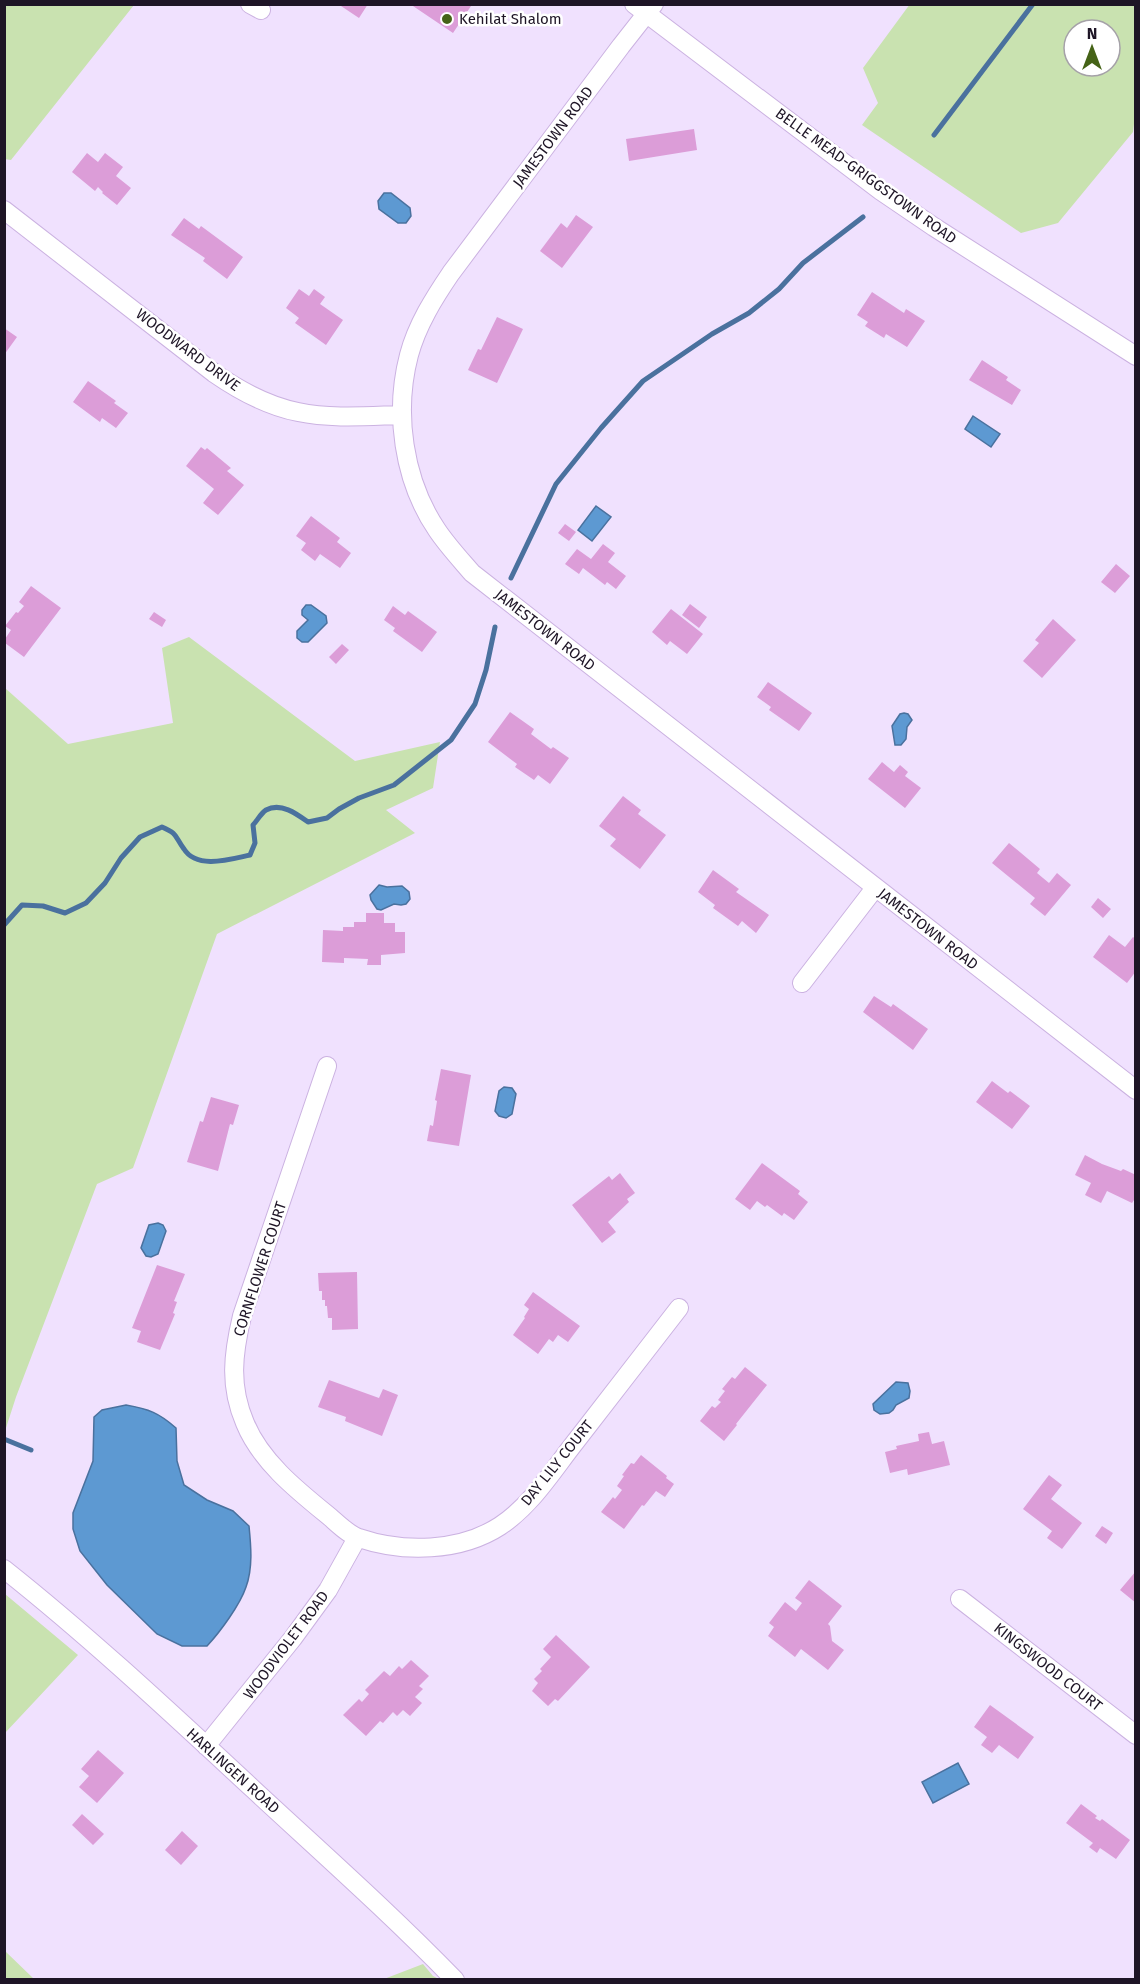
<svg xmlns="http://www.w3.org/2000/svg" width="1140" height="1984" viewBox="0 0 1140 1984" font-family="'Fira Sans',sans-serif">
<rect width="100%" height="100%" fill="#f0e1fe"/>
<path fill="#c9e2b0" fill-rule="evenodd" d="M5 4 134 5 11 160 4 159Z
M910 4 1135 5 1136 108 1133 132 1058 223 1021 233 862 125 878 103 863 68ZM1074 30H1110V66H1074Z
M189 637 355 761 440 742 433 788 386 810 415 833 217 934 133 1168 97 1184 16 1397 5 1431V688L68 744 173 723 162 648Z
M5 1594 78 1655 5 1733H4Z
M5 1951 34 1979H5Z
M423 1964 433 1976 439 1979H384Z"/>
<path fill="#5d99d2" stroke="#4a719e" stroke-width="1.5" d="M384 193H391L410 208 411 216 406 223H398L379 209 378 201Z
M973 416 1000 434 991 447 965 429Z
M596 506 611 517 592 541 578 530Z
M306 605H311L326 616 327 623 308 642H302L297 638V631L308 620 302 615V610Z
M904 713 908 714 912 720 907 727 906 739 901 745H895L892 726 900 714Z
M379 885 387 887 402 886 409 892 410 899 406 904 401 905 394 904 381 910 377 909 371 900 370 895Z
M504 1087 512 1088 516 1094 512 1114 506 1118 499 1116 495 1111 499 1091Z
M158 1223 163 1225 166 1231 158 1254 151 1257 146 1256 141 1248 149 1225Z
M896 1382 908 1383 910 1391 909 1398 896 1405 893 1410 889 1413 880 1414 874 1410 873 1404Z
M126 1405C149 1409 159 1413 176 1428L177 1461 184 1485 207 1500 233 1511 249 1526C251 1546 253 1568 246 1587 240 1605 220 1632 207 1646H182L157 1634 107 1585 80 1551 73 1529V1513L93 1461 94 1417 102 1410Z
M958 1763 969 1784 933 1803 922 1782Z"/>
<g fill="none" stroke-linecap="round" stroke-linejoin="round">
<path stroke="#4a719e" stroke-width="5" d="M934 135 1033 4
M511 578 556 484 601 428 643 381 712 334 749 313 779 289 803 263 863 217
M4 925 22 905 43 906 65 913 86 903 105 883 121 858 140 837 162 827C178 834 174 835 184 849 197 870 231 859 250 855L255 843 253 825C257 821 261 813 266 810 281 802 297 814 308 822L327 818 339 809 359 798 394 785 451 740 475 704 486 670 495 627
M4 1439 31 1450"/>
</g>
<path fill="#dc9dd8" d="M338 4H368L359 18Z
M410 4H470L471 6 453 33Z
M694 129 697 150 629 161 626 139Z
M87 153 98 162 105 153 123 167 116 176 131 188 117 205 102 193 103 192 98 187 95 191 72 172Z
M576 215 593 227 562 268 540 251 561 223 567 228Z
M184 218 199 229 201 226 243 257 227 279 203 261 205 258 171 235Z
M299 289 309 296 314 289 325 297 320 304 343 320 326 345 295 323 299 318 286 308Z
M872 292 904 313 906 309 925 321 907 347 886 334 884 338 865 326 868 322 857 315Z
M497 317 523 329 497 383 468 370 478 349 481 350Z
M4 328 17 337 4 355Z
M982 360 1008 377 1006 380 1021 390 1012 405 969 380Z
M88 381 116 401 114 403 128 413 116 428 102 418 100 422 73 402Z
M201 447 205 450 207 448 231 468 227 471 244 485 218 515 203 503 214 489 186 466Z
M311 516 340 538 337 542 351 553 340 568 320 554 315 561 301 550 306 543 296 536Z
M565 524 576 532 569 541 558 533Z
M603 544 615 553 608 562 626 576 616 589 607 582 605 585 583 568 579 574 565 564 577 549 591 559Z
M1116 564 1130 576 1115 593 1101 582Z
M31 586 61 608 24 657 5 643V639L11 630 5 626 16 612 18 613 24 606 19 602Z
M690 604 707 617 699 628 682 615Z
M393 606 405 615 408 611 437 632 422 652 393 631 395 628 384 620Z
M671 609 703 634 687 654 670 641 667 645 652 632Z
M154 612 166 620 162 627 149 619Z
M1053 619 1076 640 1042 678 1023 661 1039 643 1035 640Z
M342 644 349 650 336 664 329 657Z
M768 682 812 713 799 731 769 710 771 707 757 697Z
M510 712 534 729 531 734 551 749 553 747 569 758 550 784 538 775 534 780 515 767 517 764 488 742Z
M882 762 894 772 900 765 908 772 905 776 921 788 905 808 868 779Z
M623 796 641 810 638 814 666 835 640 869 610 846 616 839 599 826Z
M1009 843 1040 869 1037 873 1049 883 1057 873 1071 885 1045 916 1030 904 1035 898 992 863Z
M713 870 739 889 736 892 769 915 756 933 742 921 738 926 713 908 715 905 698 892Z
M1098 898 1111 909 1103 918 1091 907Z
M366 913H384V923H395V932H405V953L381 955V965H367L368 959 344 958V963L322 962 323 930 343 931V927H354V922H366Z
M1109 935 1125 947 1133 937 1136 939V971L1127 983 1093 957Z
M874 996 891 1007 893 1004 928 1029 913 1050 863 1012Z
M441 1069 471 1075 459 1146 427 1141 430 1125 433 1126 437 1101 435 1100Z
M992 1081 1008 1093 1010 1091 1030 1106 1012 1129 976 1102Z
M211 1097 239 1105 233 1125 230 1124 218 1171 187 1162 200 1121 203 1122Z
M1085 1155 1102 1164 1121 1171 1123 1169 1136 1175V1197L1132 1203 1107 1191 1101 1203 1085 1195 1091 1183 1075 1175Z
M762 1163 800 1191 798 1194 808 1202 794 1220 784 1213 782 1216 767 1205 765 1207 757 1201 750 1210 735 1199Z
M620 1173 635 1193 627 1199 629 1202 608 1222 616 1232 602 1243 572 1205 609 1176 612 1180Z
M157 1265 185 1274 174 1301 177 1302 173 1313 175 1314 160 1350 137 1342 141 1331 132 1328Z
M357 1272 358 1329 332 1330V1318H328L327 1306H325V1300H322V1291H319L318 1273Z
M533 1292 580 1326 568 1342 558 1335 553 1342 549 1339 538 1354 513 1335 525 1318 524 1317 529 1309 524 1305Z
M745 1367 767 1385 736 1424 737 1425 724 1441 700 1421 712 1406 715 1408 721 1402 718 1400 725 1391 722 1389 732 1377 735 1379Z
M329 1380 379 1398 383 1389 398 1395 382 1436 345 1421 346 1417 318 1407Z
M929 1432 932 1444 944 1441 950 1465 908 1475 907 1469 890 1473 885 1452 897 1449 896 1446 919 1441 918 1434Z
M641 1455 667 1476 666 1478 674 1484 665 1497 656 1491 644 1506 642 1505 624 1529 601 1512 613 1497 615 1499 622 1490 617 1486 624 1476 622 1475 631 1463 634 1464Z
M1049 1475 1062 1485 1051 1499 1082 1523 1062 1549 1047 1538 1052 1531 1023 1509Z
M1102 1526 1113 1533 1106 1544 1095 1536Z
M1136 1571V1603L1120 1590Z
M809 1580 842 1606 828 1624 830 1626 832 1641 844 1650 828 1670 801 1649 795 1657 768 1636 774 1627 769 1623 785 1602 796 1611 802 1603 795 1598Z
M556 1635 590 1667 558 1701 555 1699 548 1706 532 1691 538 1683 534 1679 542 1671 540 1669 551 1657 543 1649Z
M411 1660 429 1676 419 1686 423 1689 415 1697 422 1703 410 1716 403 1710 397 1716 393 1712 383 1723 380 1721 366 1736 343 1715 359 1699 362 1702 369 1694 365 1690 384 1671 390 1676 399 1666 402 1669Z
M990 1705 1034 1737 1018 1759 999 1745 992 1753 981 1745 987 1737 974 1727Z
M98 1750 124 1773 97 1803 79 1787 89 1776 81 1769Z
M1081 1804 1097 1816 1095 1818 1100 1821 1102 1819 1130 1840 1116 1859 1100 1848 1097 1853 1089 1847 1093 1843 1066 1823Z
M82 1814 104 1834 93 1845 72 1825Z
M182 1831 198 1846 181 1865 165 1850Z"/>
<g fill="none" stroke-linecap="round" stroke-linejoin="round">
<g stroke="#cbb2e1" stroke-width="20">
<path id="minor" d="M250 4 261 10
M634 4 881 191 934 227 1136 356
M654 4 621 46 451 273C434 298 417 325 409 355 394 412 403 480 437 530 447 545 460 559 472 573L1136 1090
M4 210 214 373C240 391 267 406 298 412 331 419 367 416 401 415
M802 983 875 888
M327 1066 242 1316C233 1354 229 1386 245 1423 261 1462 298 1491 330 1517 338 1524 349 1535 359 1538 403 1553 460 1552 500 1526 532 1505 553 1470 576 1441 610 1397 645 1352 679 1308
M4 1569C91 1638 172 1714 253 1789 321 1852 390 1913 455 1980
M960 1599 1136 1735
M206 1746 293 1638 328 1590 357 1538"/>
</g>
<use href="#minor" stroke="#fff" stroke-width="18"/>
</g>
<circle fill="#456317" stroke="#fff" stroke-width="2" cx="447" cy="19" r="6"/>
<g text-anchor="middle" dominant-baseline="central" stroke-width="5" stroke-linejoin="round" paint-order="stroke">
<g font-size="15" fill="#1e1526" stroke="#fff" text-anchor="start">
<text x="459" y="19">Kehilat Shalom</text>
</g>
<g font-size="15" fill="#1e1526" stroke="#fff">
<text transform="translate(553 137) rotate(-53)">JAMESTOWN ROAD</text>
<text transform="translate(866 176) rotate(36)">BELLE MEAD-GRIGGSTOWN ROAD</text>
<text transform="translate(188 350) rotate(37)">WOODWARD DRIVE</text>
<text transform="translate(545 630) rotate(38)">JAMESTOWN ROAD</text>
<text transform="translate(928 929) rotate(38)">JAMESTOWN ROAD</text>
<text transform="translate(260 1269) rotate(-72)">CORNFLOWER COURT</text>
<text transform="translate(557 1463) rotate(-51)">DAY LILY COURT</text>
<text transform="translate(286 1645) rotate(-53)">WOODVIOLET ROAD</text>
<text transform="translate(1048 1667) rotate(38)">KINGSWOOD COURT</text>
<text transform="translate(233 1771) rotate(42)">HARLINGEN ROAD</text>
</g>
</g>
<rect width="1140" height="1984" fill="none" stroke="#1e1526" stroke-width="12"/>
<g transform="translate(1092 48)"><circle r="28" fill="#ffffff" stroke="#a5a1a8" stroke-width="1.5"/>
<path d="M0-4.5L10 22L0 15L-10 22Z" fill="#456317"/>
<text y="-9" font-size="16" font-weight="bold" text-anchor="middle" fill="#1e1526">N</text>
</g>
</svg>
